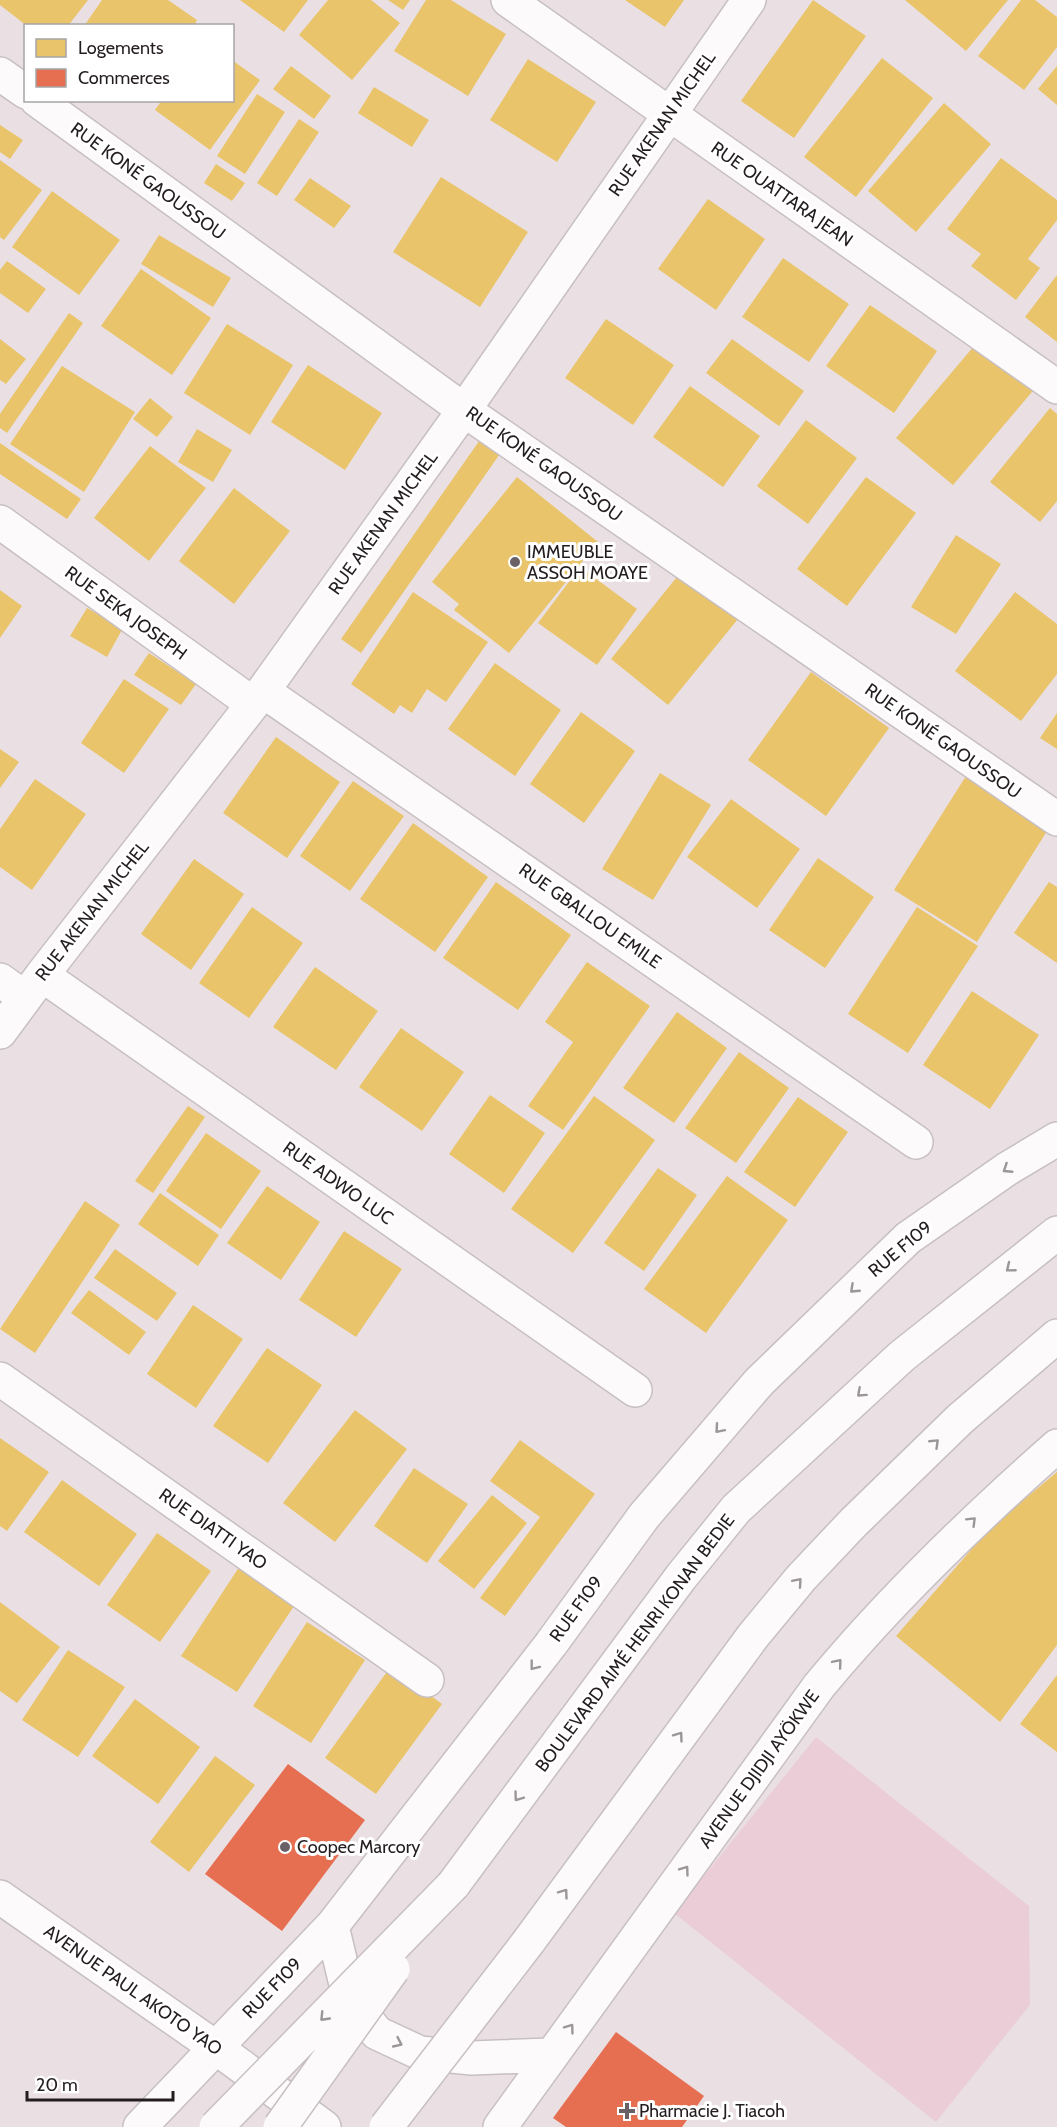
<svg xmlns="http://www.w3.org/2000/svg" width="1057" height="2127" viewBox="0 0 1057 2127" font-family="Cabin,sans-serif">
<rect width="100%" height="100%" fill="#eae0e4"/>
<path fill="#ebcdd8" d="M816 1737 1029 1906 1030 2005 936 2122 674 1913Z"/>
<path fill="#e9c46a" d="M0 0H88L68 26H27L0 5Z
M102 0H168L197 20 194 26H84Z
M240 0H308L284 32Z
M328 0H371L400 23 352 80 299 35Z
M388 0H410L403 10Z
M426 0H451L506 34 468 96 394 51Z
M625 0H684L665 27Z
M813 0 866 36 794 138 741 101Z
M905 0H1008L966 51Z
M1021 0H1035L1057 17V47L1024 90 978 56Z
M882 58 933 98 856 197 804 157Z
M528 59 596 102 557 162 490 120Z
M232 60 260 80 210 150 155 110 162 100H232Z
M291 66 331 96 314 119 273 89Z
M1057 66V105L1038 89Z
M374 87 429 120 412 147 358 113Z
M257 94 285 112 245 174 217 156Z
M944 103 991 144 916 232 868 191Z
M299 119 319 132 277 196 257 183Z
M0 125 23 140 10 159 0 152Z
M1001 158 1057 200V220L1028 259 1040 268 1016 300 971 266 981 254 947 229Z
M0 160 42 190 4 240 0 237Z
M216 164 245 183 232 201 204 183Z
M441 177 528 232 480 307 393 252Z
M310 178 351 206 334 228 294 200Z
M52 191 120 240 79 295 12 247Z
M708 199 765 239 716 310 658 269Z
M159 235 231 278 213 307 141 264Z
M783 258 849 304 809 362 742 317Z
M7 261 46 289 28 313 0 293V270Z
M141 269 211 318 172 375 101 326Z
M1057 275V342L1025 317Z
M870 305 937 351 894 413 826 366Z
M69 313 83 323 7 433 0 428V414Z
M606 319 674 365 633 425 565 378Z
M227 324 293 365 250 435 184 393Z
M0 339 26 359 6 384 0 380Z
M732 339 804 391 779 426 706 373Z
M980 339 1037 386 953 485 896 438Z
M308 365 382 413 345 470 271 422Z
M62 366 135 412 84 492 10 444Z
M690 386 760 436 723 487 653 437Z
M150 398 173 417 157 437 133 419Z
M1050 408 1057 414V501L1040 522 990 482Z
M806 420 857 458 808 524 757 486Z
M197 429 232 450 213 482 178 462Z
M484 434 504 448 361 653 341 639Z
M0 443 81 499 67 519 0 474Z
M150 446 206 488 149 561 94 518Z
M517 477 598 542 509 653 454 610 459 604 432 582Z
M866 477 916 513 847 606 797 569Z
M234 488 290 531 234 604 179 561Z
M956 535 1001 564 956 634 911 607Z
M580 567 637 609 597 665 538 623Z
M680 573 738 619 668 705 611 659Z
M0 590 22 606 0 638Z
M413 592 488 642 446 702 427 689 412 713 400 705 394 714 351 684Z
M1015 592 1057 624V674L1021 721 955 671Z
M87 608 123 628 107 657 70 636Z
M149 653 196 684 181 705 134 675Z
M495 663 561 710 515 776 448 729Z
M811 672 889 728 826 816 748 760Z
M124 679 169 709 124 773 81 743Z
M581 712 635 751 584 823 530 784Z
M1057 713V749L1040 738Z
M276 737 340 782 287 858 223 813Z
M0 749 19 762 0 788Z
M971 768 1054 820 977 942 894 890Z
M660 773 711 805 653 900 602 869Z
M35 779 86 814 32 890 0 867V829Z
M353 781 404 816 350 891 300 856Z
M731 799 800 849 757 908 687 857Z
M413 823 488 877 435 952 360 899Z
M818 858 874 897 825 968 769 930Z
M194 859 244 894 191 970 141 934Z
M496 882 571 935 518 1010 443 958Z
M1049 882 1057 887V963L1014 933Z
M252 907 303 943 249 1018 199 983Z
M917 907 978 946 908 1053 848 1014Z
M587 962 650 1006 563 1130 528 1106 573 1042 545 1022Z
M315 967 378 1011 336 1070 273 1027Z
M972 991 1039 1035 990 1109 923 1065Z
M677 1012 727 1048 674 1123 623 1088Z
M401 1028 464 1072 422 1131 359 1087Z
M739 1052 789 1088 736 1163 685 1128Z
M490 1095 545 1133 504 1193 449 1154Z
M594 1096 655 1140 573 1253 511 1209Z
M798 1097 848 1132 795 1207 744 1172Z
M188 1106 205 1117 153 1193 135 1181Z
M206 1133 261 1171 221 1229 166 1191Z
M658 1168 697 1195 644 1271 604 1243Z
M727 1176 788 1220 706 1333 644 1289Z
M267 1186 320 1222 281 1280 227 1243Z
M160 1193 219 1235 198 1266 138 1224Z
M85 1201 120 1225 35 1353 0 1329Z
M344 1231 402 1269 356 1337 299 1300Z
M115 1249 177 1293 157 1321 94 1278Z
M89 1290 146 1332 129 1355 71 1313Z
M193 1305 243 1339 196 1408 147 1374Z
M267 1348 322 1385 268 1463 213 1426Z
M355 1410 407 1449 335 1542 283 1503Z
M0 1438 49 1472 7 1531 0 1526Z
M520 1440 595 1494 505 1616 480 1598 540 1517 490 1481Z
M414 1468 468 1504 427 1563 374 1526Z
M1057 1472V1645L1000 1722 896 1636 990 1528Z
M62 1480 137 1534 99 1586 24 1532Z
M492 1495 527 1523 474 1589 438 1561Z
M157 1533 211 1571 160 1642 107 1605Z
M243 1561 300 1597 237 1692 181 1656Z
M0 1602 60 1647 17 1703 0 1691Z
M307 1622 365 1660 311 1743 253 1706Z
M68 1650 125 1687 78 1757 22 1720Z
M391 1666 442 1704 376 1794 325 1758Z
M1057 1675V1752L1020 1724Z
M135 1699 200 1747 158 1804 92 1756Z
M215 1756 255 1785 189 1872 150 1842Z"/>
<path fill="#e76f51" d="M288 1764 365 1820 282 1931 205 1874Z
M616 2032 704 2096 682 2127H566L553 2118Z"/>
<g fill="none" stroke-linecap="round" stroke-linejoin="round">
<g stroke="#c7bfc2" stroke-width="36">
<path id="street" d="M508 0 1057 387
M0 74 26 92
M37 100 464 410 1057 819
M0 522 253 704
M263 691 916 1142
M42 975 635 1390
M0 980 25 998
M0 1032 42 975 263 691 464 410 749 0
M0 1379 427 1680"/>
</g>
<g stroke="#c7bfc2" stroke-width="36">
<path id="secondary" d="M0 1897 215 2047 324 2127
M332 1926 349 1997 377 2033 420 2053 472 2058 550 2055
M140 2127 332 1926 551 1644 644 1516 759 1382 908 1238 1007 1169 1057 1139
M500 2127 819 1686C891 1599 972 1521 1057 1446"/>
</g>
<g stroke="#c7bfc2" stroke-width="36">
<path id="highway" d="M453 1885 681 1577 736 1509 902 1356 1057 1233
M529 1941 753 1636 801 1578 854 1522 960 1419 1057 1336"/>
</g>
<use href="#street" stroke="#fcfafb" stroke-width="33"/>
<use href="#secondary" stroke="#fcfafb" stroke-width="33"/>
<use href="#highway" stroke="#fcfafb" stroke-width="33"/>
<g stroke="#c7bfc2" stroke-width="36" stroke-linecap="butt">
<path id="highway-bridge" d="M216 2127 453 1885
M280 2127 393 1969
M386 2127 529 1941"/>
</g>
<use href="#highway-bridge" stroke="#fcfafb" stroke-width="33"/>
</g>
<defs><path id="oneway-chevron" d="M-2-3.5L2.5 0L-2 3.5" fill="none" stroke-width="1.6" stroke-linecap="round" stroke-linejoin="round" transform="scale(1.5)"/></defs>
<g stroke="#9b9798">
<use href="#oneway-chevron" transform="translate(1007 1169) rotate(147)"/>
<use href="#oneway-chevron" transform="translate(1010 1268) rotate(141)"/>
<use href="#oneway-chevron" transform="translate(854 1289) rotate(137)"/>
<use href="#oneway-chevron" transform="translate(861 1393) rotate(138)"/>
<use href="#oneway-chevron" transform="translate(719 1429) rotate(131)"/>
<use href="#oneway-chevron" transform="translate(935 1443) rotate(-44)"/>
<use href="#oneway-chevron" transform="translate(972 1521) rotate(-45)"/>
<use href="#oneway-chevron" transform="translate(798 1582) rotate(-49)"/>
<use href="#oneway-chevron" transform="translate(838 1663) rotate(-50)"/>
<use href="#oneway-chevron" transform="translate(534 1666) rotate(128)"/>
<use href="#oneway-chevron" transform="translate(679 1736) rotate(-54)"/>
<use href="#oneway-chevron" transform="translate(518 1797) rotate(126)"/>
<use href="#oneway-chevron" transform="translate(685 1870) rotate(-54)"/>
<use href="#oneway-chevron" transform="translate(564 1893) rotate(-54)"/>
<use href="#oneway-chevron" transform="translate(324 2017) rotate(134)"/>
<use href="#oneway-chevron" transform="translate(570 2028) rotate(-54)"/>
<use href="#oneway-chevron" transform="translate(398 2043) rotate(25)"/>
</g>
<g fill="#696165" stroke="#fff" stroke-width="2">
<circle cx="515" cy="562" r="6"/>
<circle cx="285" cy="1847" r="6"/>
<path d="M624 2102h6v6h6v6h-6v6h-6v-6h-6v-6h6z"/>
</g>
<g text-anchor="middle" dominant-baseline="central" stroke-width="6" stroke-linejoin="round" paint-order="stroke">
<g font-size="18" fill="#241d20" stroke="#fff">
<text transform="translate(662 124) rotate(-55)">RUE AKENAN MICHEL</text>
<text transform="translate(148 181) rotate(36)">RUE KONÉ GAOUSSOU</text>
<text transform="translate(782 194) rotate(35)">RUE OUATTARA JEAN</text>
<text transform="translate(544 464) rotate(35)">RUE KONÉ GAOUSSOU</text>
<text transform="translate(383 523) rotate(-54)">RUE AKENAN MICHEL</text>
<text transform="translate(126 613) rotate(36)">RUE SEKA JOSEPH</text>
<text transform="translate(943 741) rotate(35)">RUE KONÉ GAOUSSOU</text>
<text transform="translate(92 911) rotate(-52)">RUE AKENAN MICHEL</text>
<text transform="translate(590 916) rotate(35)">RUE GBALLOU EMILE</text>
<text transform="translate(338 1183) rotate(35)">RUE ADWO LUC</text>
<text transform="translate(900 1249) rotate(-40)">RUE F109</text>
<text transform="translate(213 1529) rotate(35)">RUE DIATTI YAO</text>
<text transform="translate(576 1609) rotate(-54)">RUE F109</text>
<text transform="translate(635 1643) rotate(-53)">BOULEVARD AIMÉ HENRI KONAN BEDIE</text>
<text transform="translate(759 1769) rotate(-54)">AVENUE DJIDJI AYÖKWE</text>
<text transform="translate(272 1988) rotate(-46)">RUE F109</text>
<text transform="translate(133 1990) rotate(35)">AVENUE PAUL AKOTO YAO</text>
</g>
<g font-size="18" fill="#241d20" stroke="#fff" text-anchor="start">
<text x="527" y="552">IMMEUBLE<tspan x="527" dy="21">ASSOH MOAYE</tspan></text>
<text x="297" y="1847">Coopec Marcory</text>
<text x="639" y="2111">Pharmacie J. Tiacoh</text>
</g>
</g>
<rect x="24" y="24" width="210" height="78" fill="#ffffff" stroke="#a7a5a6" stroke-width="1.5"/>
<rect x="36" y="39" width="30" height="18" fill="#e9c46a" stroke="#a7a5a6" stroke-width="1.5"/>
<text x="78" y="54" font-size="18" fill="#241d20">Logements</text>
<rect x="36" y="69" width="30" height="18" fill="#e76f51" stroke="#a7a5a6" stroke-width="1.5"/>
<text x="78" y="84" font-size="18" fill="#241d20">Commerces</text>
<path d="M27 2091v9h146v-9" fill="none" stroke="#241d20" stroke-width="3"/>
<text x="36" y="2091" font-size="18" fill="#241d20" stroke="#ffffff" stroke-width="4.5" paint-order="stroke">20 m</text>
</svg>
